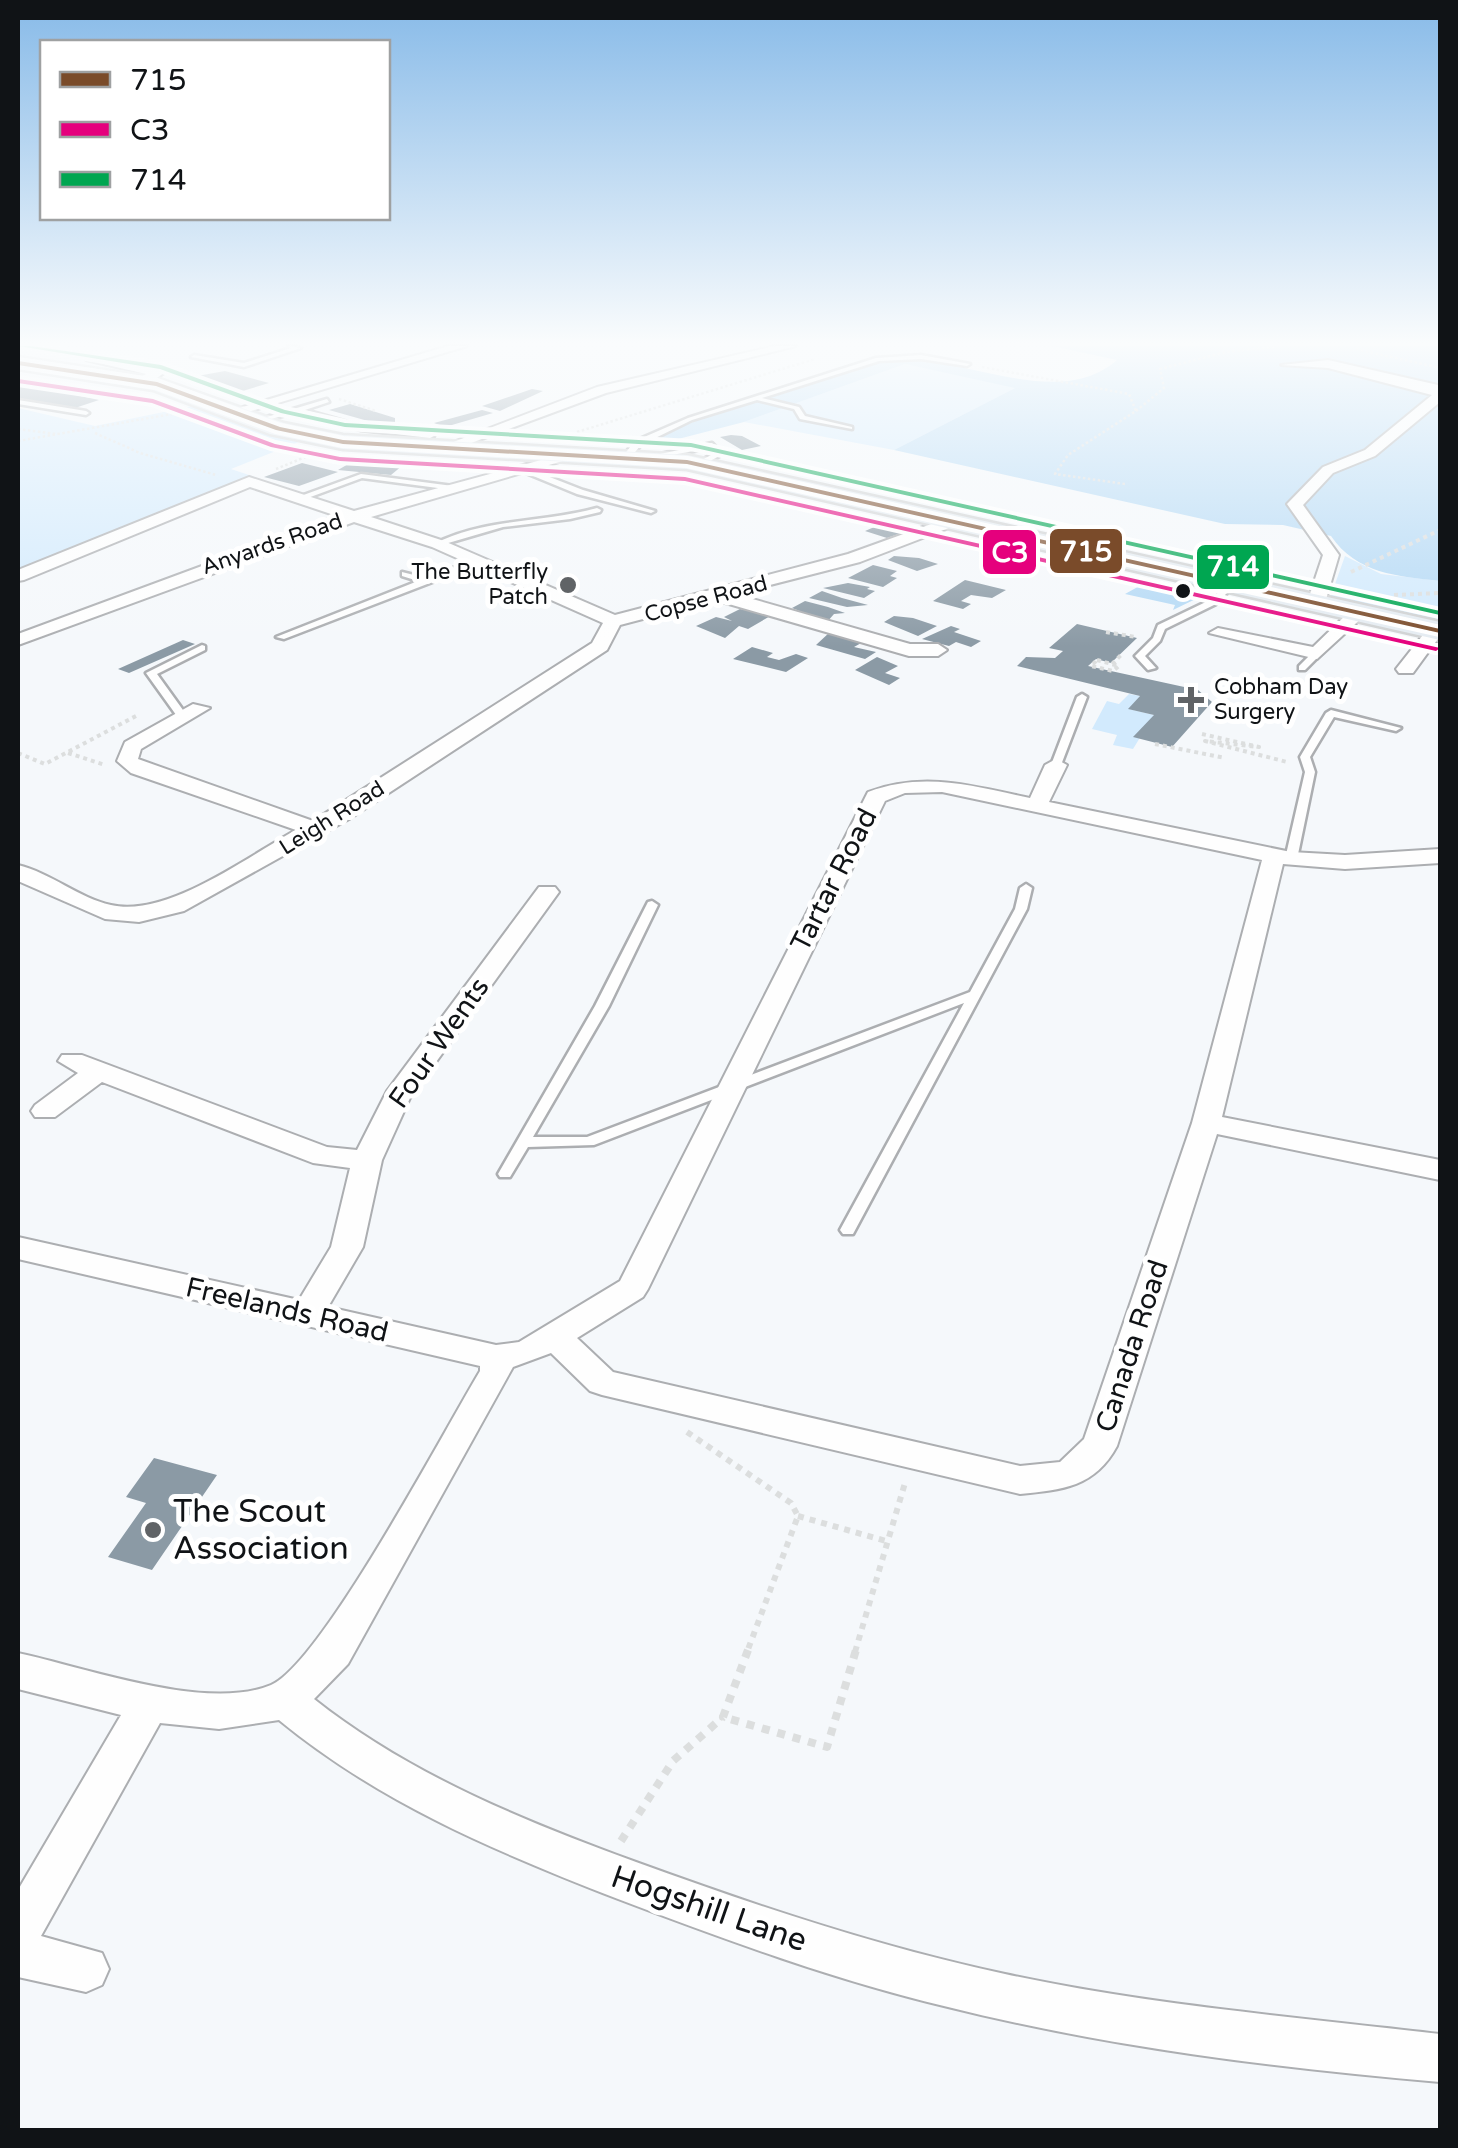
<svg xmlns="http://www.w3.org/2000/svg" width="1458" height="2148" viewBox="0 0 1458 2148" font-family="'Varela Round',sans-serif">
<rect width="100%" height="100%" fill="#f5f8fb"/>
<path fill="#d2eafd" d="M905 364 1017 387 894 450 744 422Z
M193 406 250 429 301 441 231 469 255 477 18 572V408L95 426Z
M1345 556 1381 574 1440 581V620L1330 598Z
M1129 694 1140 696 1129 709 1154 715 1133 749 1113 745 1117 735 1092 729 1107 701 1119 704Z"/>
<path fill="#b4d9f5" d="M1052 346H1440V581C1397 576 1357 574 1331 536L1283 525 1225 524 894 450 1015 388 905 364 744 422 651 446 648 442C697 417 748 404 800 388 833 378 868 361 903 360 969 358 1060 410 1117 360Z
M1152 579 1210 592 1173 610 1175 605 1125 594Z"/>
<path fill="#8b9aa5" d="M225 371 269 383 236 393 186 378Z
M18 382 58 388 52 390 99 400 72 409 18 399Z
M532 389 543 391 500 411 482 406Z
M350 404 395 418V424L368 426V421L329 410Z
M482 410 493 413 445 427 434 423Z
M731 435 742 436 761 446 742 450 720 437Z
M362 456 409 460 391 475 338 470Z
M302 463 338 472 299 486 264 477Z
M886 522 910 530 887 538 865 531Z
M894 556 919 558 938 564 917 571 888 560Z
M1055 556 1082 562 1078 564 1088 566 1077 573 1044 565Z
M873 565 897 571 890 576 897 578 883 587 848 578Z
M965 580 1006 590 992 598 971 595 961 601 971 604 963 609 933 601Z
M848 583 870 587 867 589 875 591 864 598 823 588Z
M822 591 842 598 868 605 847 607 809 598Z
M805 601 828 607 845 613 834 614 827 622 792 608Z
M740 609 772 615 748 629 739 626 725 638 696 626 716 617 732 621 724 617Z
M894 616 913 618 937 626 918 636 884 622Z
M1077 624 1137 638 1111 663 1096 659 1088 666 1198 690 1212 702 1172 747 1133 737 1154 715 1128 709 1140 696 1017 666 1026 657 1055 658 1063 651 1049 648Z
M951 626 960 629 954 632 981 641 971 647 956 642 949 646 922 639Z
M830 632 863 642 854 647 876 652 865 659 816 645Z
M183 640 195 644 129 673 118 669Z
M752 647 773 653 767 657 779 660 796 654 808 658 786 672 733 659Z
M877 657 898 666 885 673 900 678 889 685 855 670Z
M154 1458 217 1475 152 1570 108 1557 146 1503 126 1497Z"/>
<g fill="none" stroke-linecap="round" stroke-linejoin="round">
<g stroke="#acaeb1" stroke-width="5">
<path id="service" d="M288 346 301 348 244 367 191 357 194 355 244 363 291 348Z
M921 355 970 364 967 366 921 359 879 361 762 398 799 407 805 416 852 427V429L800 419 794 409 757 400 692 420 641 445 630 458 623 456 635 441 688 418 876 358Z
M327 399 329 402 305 410 361 426 434 436 430 438 361 430 297 412 256 423 253 421Z
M18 400 86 411 89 413 86 415 18 404Z
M712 443 723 454 699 467H696V463L715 453 710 448 650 459 646 457Z
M524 467 583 490 655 511 651 513 577 494 521 471 520 469Z
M361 474 453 486 457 488 453 490 362 478 305 499 298 497Z
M597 508 601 510 600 512 570 519 503 527 438 546 434 544C484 518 544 523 597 508Z
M479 558 483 561 482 563 284 639 276 637 418 581 402 576V572L426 578Z
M1227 584 1234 586 1216 604 1165 629 1160 641 1145 656 1156 668 1148 670 1135 656 1153 638 1158 625 1210 600Z
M202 645 205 646V650L157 674 188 717 179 719 146 673Z
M1314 651 1322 653 1305 670H1299V666Z
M1082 694 1087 697 1061 765 1056 768 1052 767 1051 765 1077 697Z
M1331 710 1401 728 1396 731 1334 717 1310 757 1315 772 1297 859 1291 862 1287 861 1285 859 1305 772 1300 757 1326 713Z
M1026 884 1032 888 1027 909 853 1234H843L840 1230 964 1003 594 1145 528 1147 510 1177H500L498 1174 595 1006 648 902 652 901 658 905 609 1006 533 1137H587L970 992 1015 909 1020 888Z"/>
</g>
<g stroke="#acaeb1" stroke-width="4">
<path id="minor" d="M448 346H467L238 415 226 412Z
M775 346H796L606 393 447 452 435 449 597 387Z
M90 353 163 370 164 373 148 384H138V378L146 374 86 360Z
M1328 360 1438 385 1440 402 1375 456 1333 473 1303 505 1339 555 1324 606 1315 611 1306 606 1323 555 1287 504 1323 467 1365 450 1432 395 1328 368 1281 365Z
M578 450 590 453 371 517 444 541 615 615 848 554 948 518 956 523 954 526 860 562 735 594 910 644H938L947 650 938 656H909L715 600 620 625 607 650 349 819 184 911 139 922 105 919 18 881V865C51 873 79 898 111 905 167 918 248 856 296 830L131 773 117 761 125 742 193 704 210 708 141 749 138 759 313 821 592 643 603 623 432 547 354 522 18 645V634L337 516 250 487 24 580 18 581V570L249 477 354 511Z
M1350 611 1365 615 1317 659 1209 633 1218 628 1313 647Z
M1430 626H1440V636L1413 673H1399L1396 669Z
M1056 759 1067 765 1049 802 1291 852 1345 855 1440 849V863L1345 869 1283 864 1222 1117 1440 1160V1180L1217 1134 1117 1446C1095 1487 1062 1490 1020 1494L602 1395 590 1391 551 1353 513 1367 348 1664 314 1699C410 1775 522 1820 636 1862 757 1906 879 1947 1005 1974 1148 2005 1295 2017 1440 2034V2082C1276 2068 1108 2047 948 2007 835 1980 726 1940 618 1899 497 1852 380 1803 279 1720L219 1729 160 1723 41 1936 102 1953 109 1969 102 1985 86 1992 18 1977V1890L121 1715 18 1689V1653C84 1667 206 1712 271 1685 321 1664 445 1429 480 1371V1366L18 1259V1237L299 1300 331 1247 350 1168 313 1163 102 1082 55 1117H35L31 1111 35 1105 78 1073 58 1061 62 1055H82L327 1147 357 1150 387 1091 539 887H555L559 892 410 1098 382 1160 363 1247 328 1307 496 1345 519 1342 620 1281 868 792C924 771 973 786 1030 798L1045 765ZM942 792 1262 860 1192 1123 1084 1439 1060 1462 1020 1466 613 1372 577 1338 643 1297 648 1289 885 801 905 793Z"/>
</g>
<g stroke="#d0d2d3" stroke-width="5">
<path id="primary" d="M18 357 157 378 284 423 343 435 687 455 1440 622V640L687 469 343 449 270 434 153 390 18 369Z"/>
</g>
<path stroke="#dcdede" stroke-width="2.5" stroke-dasharray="2.5 2.5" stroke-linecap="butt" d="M1356 349 1440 368
M982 367 1129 394 1136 411 1068 455 1055 474 1125 484
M339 399 376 411
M1136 411 1164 388 1160 369 1226 352 1283 346
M18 429 56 434
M577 432 815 359
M95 433 140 453 216 475
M1440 437V460
M18 441 172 414
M276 469 308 456"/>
<path stroke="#dcdede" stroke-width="4" stroke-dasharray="4 4" stroke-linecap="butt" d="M1351 572 1440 530
M1394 595 1440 593
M1106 632 1136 637
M1097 660 1119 666 1113 671 1091 666Z
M1112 664 1122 654
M1202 734 1259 747 1205 741 1287 762
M1155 744 1225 758
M18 753 45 764 136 716
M68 753 105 765"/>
<path stroke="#dcdede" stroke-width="6" stroke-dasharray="6 6" stroke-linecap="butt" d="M687 1432 791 1503 798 1516 747 1652
M798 1516 886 1541
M855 1652 905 1483"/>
<path stroke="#dcdede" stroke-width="8" stroke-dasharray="8 8" stroke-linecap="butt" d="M748 1650 723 1717 827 1747 856 1650
M621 1841 673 1761 723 1717"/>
<use href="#service" fill="#fefefe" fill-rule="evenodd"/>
<use href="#minor" fill="#fefefe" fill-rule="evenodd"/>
<use href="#primary" fill="#e5ecf2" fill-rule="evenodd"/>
<g stroke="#fff" stroke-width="8">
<path id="bus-1" d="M18 361 157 382 280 427 343 440 687 460 1440 629V633L687 464 343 444 276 430 156 386 18 365Z"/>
</g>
<g stroke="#fff" stroke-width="8">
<path id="bus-2" d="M18 379 153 399 275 444 340 457 685 477 1440 648 1436 651 685 481 340 461 271 447 152 403 18 383Z"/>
</g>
<g stroke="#fff" stroke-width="8">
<path id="bus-3" d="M18 346H31L161 365 285 410 345 423 691 443 1440 611V615L691 447 345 427 281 413 160 369Z"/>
</g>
<use href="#bus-1" fill="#7a4b2a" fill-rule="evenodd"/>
<use href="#bus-2" fill="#e5007d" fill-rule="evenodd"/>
<use href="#bus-3" fill="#00a651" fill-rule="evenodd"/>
</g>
<linearGradient id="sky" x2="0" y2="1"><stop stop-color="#87bae8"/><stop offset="0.53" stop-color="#fafcfd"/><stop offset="1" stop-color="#fafcfd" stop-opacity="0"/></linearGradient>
<rect width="1458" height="647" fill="url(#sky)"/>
<g fill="#606366" stroke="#fff" stroke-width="4">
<circle cx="568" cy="585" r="10"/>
<path d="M1186 685h10v10h10v10h-10v10h-10v-10h-10v-10h10z"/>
<circle cx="153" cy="1530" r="10"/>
</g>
<circle fill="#101316" stroke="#fff" stroke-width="4" cx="1183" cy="591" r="9"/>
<g text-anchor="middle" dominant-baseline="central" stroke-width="10" stroke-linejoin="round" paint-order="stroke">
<g font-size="22" fill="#101316" stroke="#fff">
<text transform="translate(272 544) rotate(-19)">Anyards Road</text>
<text transform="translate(706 599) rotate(-15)">Copse Road</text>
<text transform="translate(332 818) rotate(-32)">Leigh Road</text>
</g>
<g font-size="22" fill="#101316" stroke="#fff" text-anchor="end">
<text x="548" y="572">The Butterfly<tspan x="548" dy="25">Patch</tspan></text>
<text x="1214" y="687" text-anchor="start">Cobham Day<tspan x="1214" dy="25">Surgery</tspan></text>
</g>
<g font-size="28" fill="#101316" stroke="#fff">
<text transform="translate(834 880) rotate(-63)">Tartar Road</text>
<text transform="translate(439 1043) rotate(-55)">Four Wents</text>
<text transform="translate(287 1310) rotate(13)">Freelands Road</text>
<text transform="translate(1132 1346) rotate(-72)">Canada Road</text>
</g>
<g font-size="32" fill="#101316" stroke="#fff" text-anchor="start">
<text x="173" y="1512">The Scout<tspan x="173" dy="37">Association</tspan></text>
</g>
<g font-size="32" fill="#101316" stroke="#fff">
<text transform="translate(709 1909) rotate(19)">Hogshill Lane</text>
</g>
</g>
<g stroke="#fff" stroke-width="4">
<rect x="1048" y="527" width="76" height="48" rx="10" fill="#7a4b2a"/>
<rect x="981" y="528" width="57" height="48" rx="10" fill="#e5007d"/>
<rect x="1195" y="543" width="76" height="48" rx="10" fill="#00a651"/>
</g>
<g font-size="28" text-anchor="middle" font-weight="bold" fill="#fff">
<text x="1086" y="561">715</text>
<text x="1010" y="562">C3</text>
<text x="1233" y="576">714</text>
</g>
<rect width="1458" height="2148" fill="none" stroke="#101316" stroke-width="40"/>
<rect x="40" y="40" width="350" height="180" fill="#ffffff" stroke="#9fa1a2" stroke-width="2.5"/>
<rect x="60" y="72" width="50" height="15" fill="#7a4b2a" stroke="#9fa1a2" stroke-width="2.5"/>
<text x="130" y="90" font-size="30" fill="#101316">715</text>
<rect x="60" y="122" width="50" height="15" fill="#e5007d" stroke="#9fa1a2" stroke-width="2.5"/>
<text x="130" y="140" font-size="30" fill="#101316">C3</text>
<rect x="60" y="172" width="50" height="15" fill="#00a651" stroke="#9fa1a2" stroke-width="2.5"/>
<text x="130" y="190" font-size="30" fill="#101316">714</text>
</svg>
